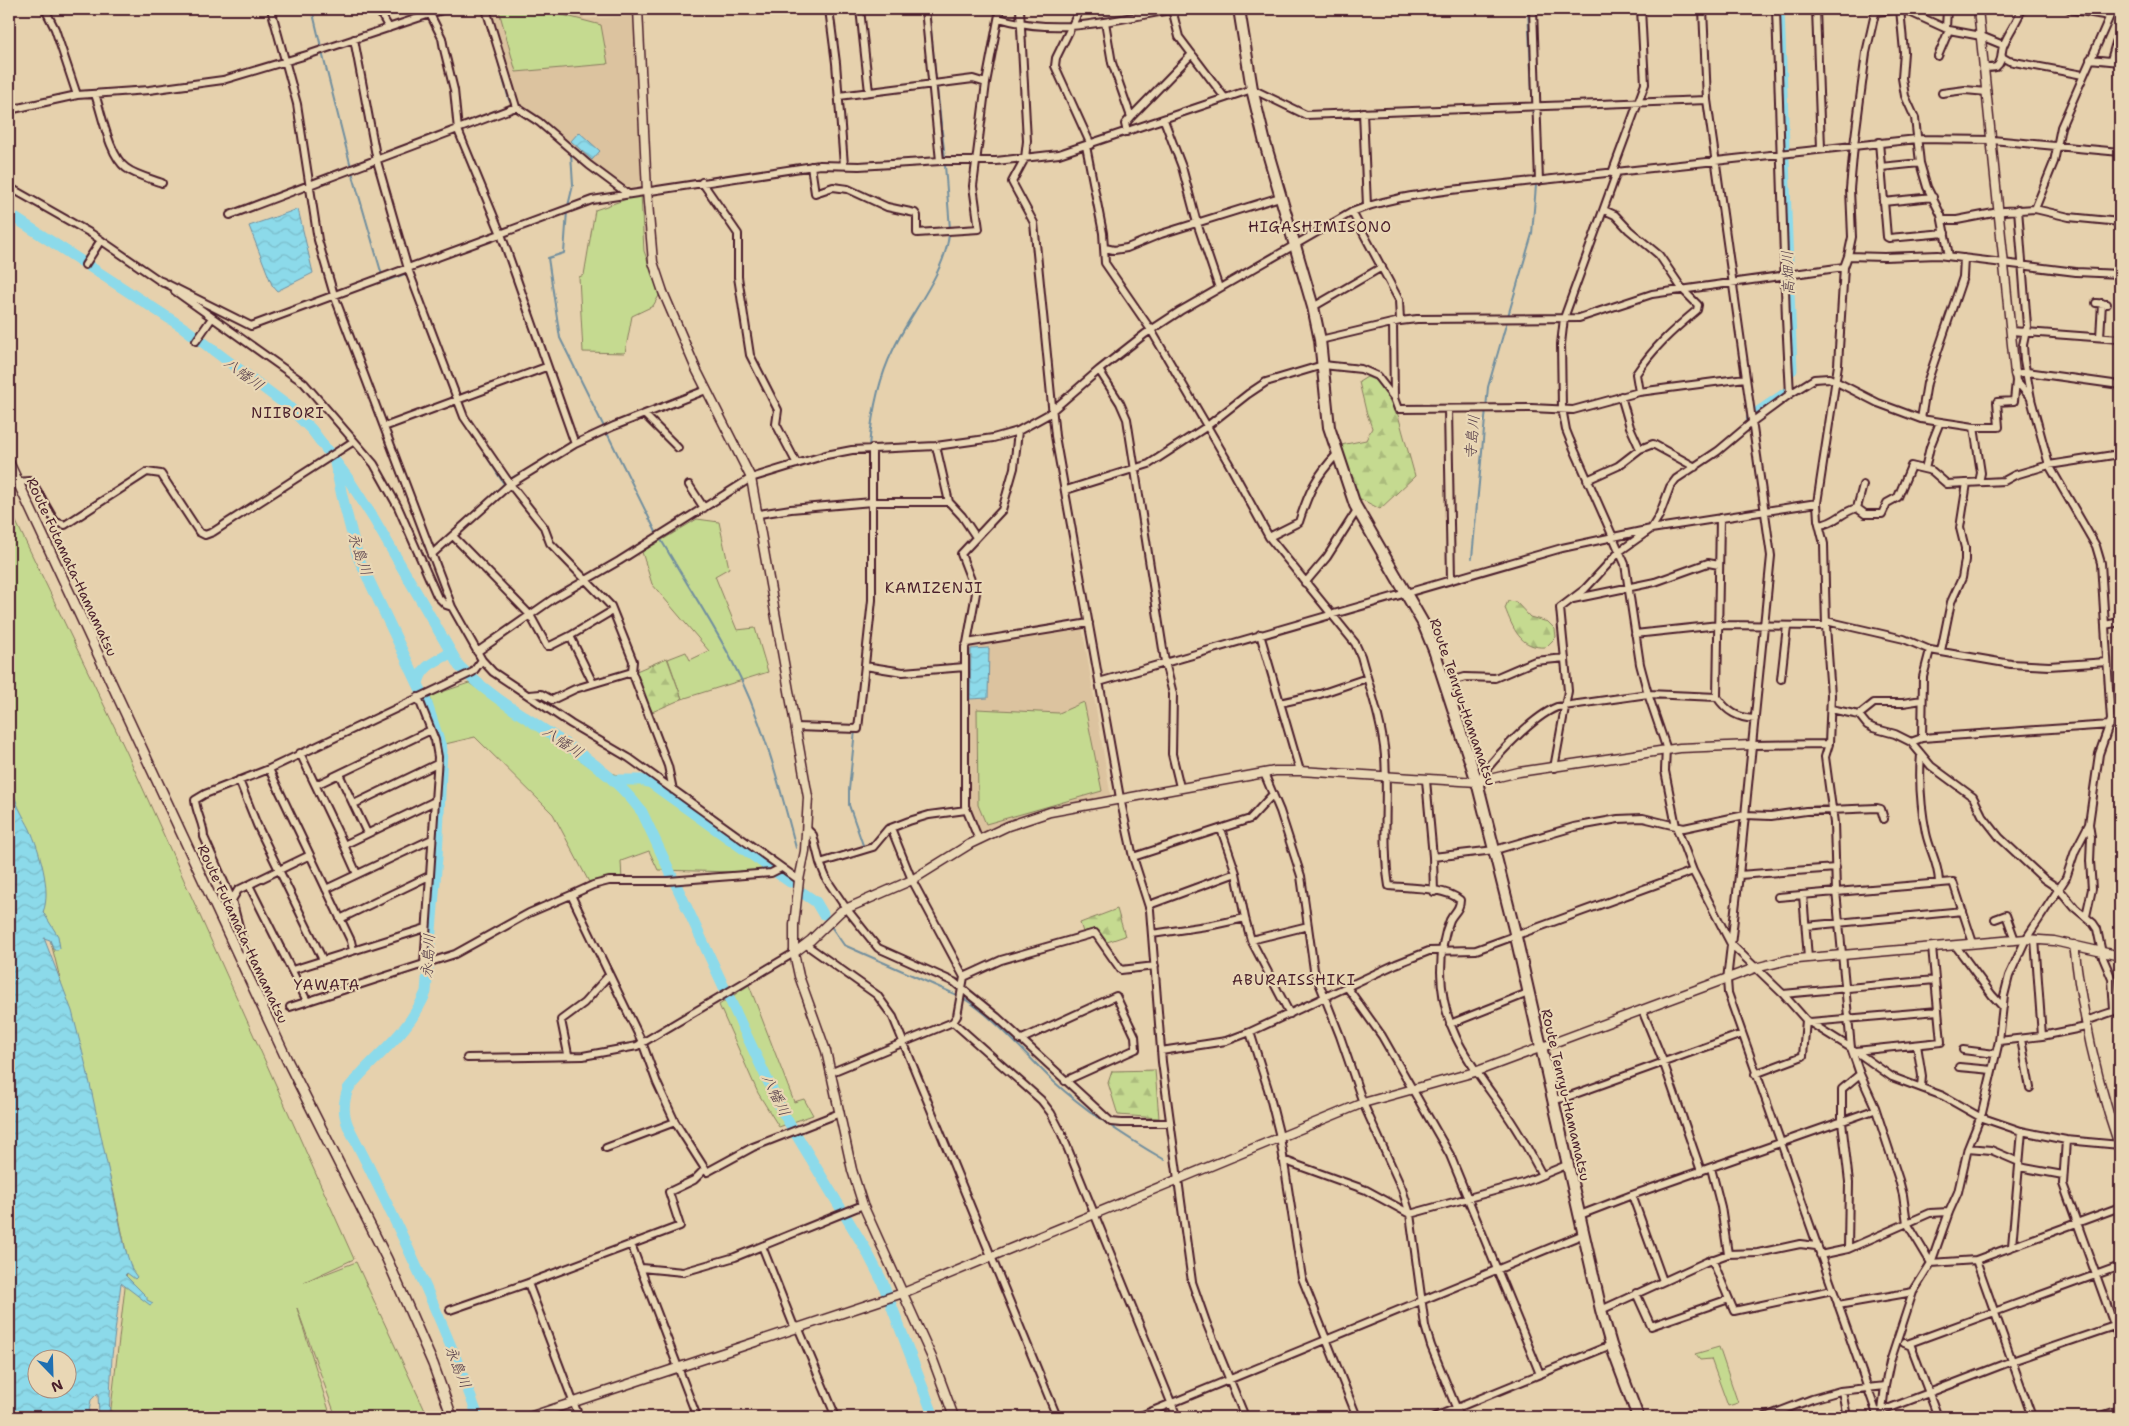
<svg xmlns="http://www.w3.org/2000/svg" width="2129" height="1426" viewBox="0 0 2129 1426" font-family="'Shantell Sans','Klee One',sans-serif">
<defs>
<pattern id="forest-firs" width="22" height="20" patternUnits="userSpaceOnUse" patternTransform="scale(1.25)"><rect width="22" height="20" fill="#c5da90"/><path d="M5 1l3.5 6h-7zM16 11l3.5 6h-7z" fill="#abbb7c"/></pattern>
<pattern id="water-waves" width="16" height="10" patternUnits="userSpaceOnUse" patternTransform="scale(1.25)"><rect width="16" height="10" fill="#8cdaea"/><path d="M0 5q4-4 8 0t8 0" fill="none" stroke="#7abbc9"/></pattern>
</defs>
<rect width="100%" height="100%" fill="#e6d1ad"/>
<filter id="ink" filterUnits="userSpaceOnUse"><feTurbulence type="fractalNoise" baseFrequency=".02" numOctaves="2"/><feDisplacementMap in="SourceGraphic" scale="10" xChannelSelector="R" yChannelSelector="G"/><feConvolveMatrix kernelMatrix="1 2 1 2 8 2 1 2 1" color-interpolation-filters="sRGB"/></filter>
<g filter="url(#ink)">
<path fill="#dcc39f" d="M488 9H582L584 19 635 16 641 185 626 191 516 102Z
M1082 626 1111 798 1052 808 1008 821 980 835 969 807V646Z"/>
<path fill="#c5da90" stroke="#887c5e" d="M504 9H540L601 25 608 64 516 72 499 11Z
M641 194 644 251 660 294 653 306 632 316 625 353 583 352 579 277 584 275 595 210Z
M9 507 127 753 354 1259 304 1282 356 1262 428 1417H336L297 1308 331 1417H110L128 1261 115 1198 14 795 9 766Z
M697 519 719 522 729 568 715 576 737 630 755 628 768 672 682 699 668 659 686 652 690 660 709 651 652 584 642 552Z
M469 683 589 766 647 784 771 873 658 870 649 851 621 861 622 880 589 882 553 814 475 737 441 745 430 696Z
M1084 702 1102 791 986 824 978 805 977 709 1059 713Z
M749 985 794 1102 804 1099 813 1115 779 1127 758 1093 719 1005Z
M1719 1347 1738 1403 1728 1406 1711 1359 1700 1360 1695 1354Z"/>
<path fill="url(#forest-firs)" stroke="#887c5e" d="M1367 377 1379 382 1398 415 1415 476 1380 509 1355 496 1341 445 1366 440 1372 428 1366 411 1359 382Z
M1508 601 1516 602 1530 617 1548 622 1555 629 1556 637 1546 647C1520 649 1513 628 1505 608Z
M667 658 682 699 652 712 634 672Z
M1117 909 1125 936 1107 942 1095 929 1083 932 1080 923Z
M1155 1070 1159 1118 1118 1115 1108 1083 1112 1071Z"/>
<path fill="url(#water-waves)" stroke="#728f9e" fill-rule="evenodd" d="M579 132 600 151 592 160 571 141Z
M298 209 313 273 277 291 272 285 249 226Z
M989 648 988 698 970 699 971 649Z
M9 748C12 763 10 779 14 794 17 807 24 817 30 829 39 849 52 891 43 912L58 936 60 948 58 950H54L50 940 44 938 72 1011 87 1070 125 1248 132 1270 137 1277 135 1279 127 1273 125 1275 147 1297V1300L153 1303 150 1305 121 1283 112 1356 109 1417H99L98 1393 91 1400 88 1417H11V1405L9 1406ZM68 1358V1388H38V1358Z"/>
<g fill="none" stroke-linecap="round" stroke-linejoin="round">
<path stroke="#728f9e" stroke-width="2" d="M312 9 321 47
M929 9 936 81
M1528 9 1536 178
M488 25 509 100 513 106
M322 52 351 167
M937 88 945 158
M552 137 571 154 573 185 568 206
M945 165 950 229
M352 172 382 275
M567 211 564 253 548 258 560 338 656 532
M383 282 405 274 408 276
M1508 316 1532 234 1536 185
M433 343 453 397
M1747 416V422
M579 438 595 432
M869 446C872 413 878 380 893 350 910 313 945 274 949 234
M512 478 532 467
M453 531 504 484 469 429
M660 538C683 578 709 617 730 657 762 717 779 783 796 848
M1472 558 1488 387 1507 321
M855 730 849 790V805L864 848
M823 914 827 921
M830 925 844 945 959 996
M963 998C997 1019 1024 1053 1053 1081 1087 1112 1125 1137 1165 1160
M1175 1186 1177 1198"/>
<path stroke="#8cdaea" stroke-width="11" d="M1779 9 1784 147
M1784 159 1792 370
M9 214 184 328 289 407 312 430 347 477 374 519 459 666C515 722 595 748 642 812L782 1111 866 1250 882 1281 934 1417
M1755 414 1786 393
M335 463 342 496 358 557 426 701 442 750 437 857 426 992C407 1037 376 1053 348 1089 343 1103 343 1113 348 1126 397 1221 442 1316 478 1417
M418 684C421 666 436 661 451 653
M614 780H641L651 783 790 882
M803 893 816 902 823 914"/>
<g stroke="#4a1f2b" stroke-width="10">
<path id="minor" d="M45 9 55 29 77 95
M271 9 297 104 318 240 334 295 452 607
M378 9 389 28
M486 9 516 107 539 122 589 165 628 194
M829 9 836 63 844 165
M860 9 869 92
M925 9 940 161
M1020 9 1027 141 1025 158 1012 182 1034 223 1055 436 1120 798 1133 857 1150 910 1162 1062 1192 1282 1206 1322 1245 1417
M1080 9 1056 58 1055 66 1091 145
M1172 9 1179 37 1225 98
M1533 9 1539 181
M1703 9 1707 100 1771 556 1739 875 1727 980 1728 993 1878 1417
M1776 9 1786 319 1790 394
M1816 9 1821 148
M1876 9 1866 53 1854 145 1850 189 1852 237 1848 256 1844 267 1838 365 1817 503 1818 520 1824 544 1826 626 1831 695 1829 744 1825 757 1834 823 1836 891 1851 1048 1860 1074 1875 1107 1899 1180 1903 1195 1907 1223 1931 1263 1976 1260 2120 1207
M1900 9 1904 52 1902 78 1905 96 1915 118 1920 163 1927 187 1941 215 1949 256
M2069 9 2109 16
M1876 12 1903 9 1949 30 1981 36 2003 45
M430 14 445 9
M999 18C1061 37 1115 19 1176 9
M1105 22 1112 63 1131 117
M1946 28 1947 9
M354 39 377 161 408 269 464 417 510 484 544 527 550 543 611 606 633 661 632 672 668 766 673 790
M1938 56 1949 30
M2002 57 2009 61 2083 75
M2090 59 2120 62
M2111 60 2120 29
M1984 68C1987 68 1993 68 1996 67 2004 61 2000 51 2004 44 2009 32 2017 22 2022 9
M1942 93 1965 90 1987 92
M95 94C102 114 109 155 126 168 135 175 151 179 162 183
M839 96 973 79 986 83
M9 110 77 95 149 90 223 80 310 54 430 14 442 38 444 49 454 90 458 130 501 234 575 444
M1363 112 1367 206
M1164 120 1182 167 1197 223 1219 288
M1127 132 1125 124 1131 117 1192 54
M1879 142 1887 237 1889 238 1945 233
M1086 146 1103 233 1105 263 1151 330 1228 462 1269 537 1355 643 1361 656C1370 689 1382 722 1385 756 1388 800 1382 843 1389 886 1409 888 1445 887 1460 900 1460 910 1454 912 1450 920 1443 936 1441 955 1441 972 1442 1033 1473 1066 1505 1112 1519 1132 1531 1154 1542 1175
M811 166 815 193 833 187 848 189 887 207 915 213 917 216V233L979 229 973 186 986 83 1000 9
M1881 167 1920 163
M1617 172 1564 318 1561 344 1562 408 1566 430 1570 440 1625 564 1640 664 1648 694 1666 747 1665 771 1676 826 1693 871 1731 944 1783 994 1806 1020 1851 1048 1892 1077 1943 1096 1980 1117 2021 1131 2066 1140 2120 1145
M1612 173 1645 84 1641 9
M702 182 738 234V277L750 355 778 410 776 424 797 464
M9 187 92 234 163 283
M1883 202 1933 197
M2035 209 2054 162 2061 127 2113 9
M1604 210 1615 215 1629 230 1659 255 1683 290 1698 305 1697 310C1672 331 1654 347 1636 374L1639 392
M1352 212 1399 300 1400 321
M230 215 516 107
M1943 220H1957L2004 211 2035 209 2069 217 2120 222
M1105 248 1114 250 1127 248 1161 234 1280 197
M1848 256 1884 257 1938 255 2076 272 2120 274
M85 265 101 240
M161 281 251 326 592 200 820 165 859 166 940 161H996L1059 154 1252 89 1306 115 1707 100
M175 291 304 383 374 464 398 507 437 596 446 605 452 607 482 660 493 672 571 724 629 758 799 880
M2096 303 2107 304
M1313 307 1382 267
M1393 323 1394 397
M2011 331 2120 339
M2100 337 2102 303
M1320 340 1400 321 1417 319 1579 318 1652 294 1844 267
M196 341 212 318
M1099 370 1120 403 1127 419 1165 662 1173 694 1172 754 1180 787
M1621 396 1630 427 1640 449
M2031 398 2016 381 2015 374 2027 372 2120 385
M1448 409 1451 580
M645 415 678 448
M1921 419 1927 383 1963 277 1964 258
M384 427 546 367
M1974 427 1981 473 1979 482
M936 446 949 502 962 516 976 537
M1925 469 1930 447 1940 422
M1587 480 1618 466 1640 449 1653 444 1695 467
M18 482 29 481 34 485 53 518 56 522 65 525 147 472 161 474 199 532 205 535 213 532 354 441
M689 485 704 508
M1066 490 1149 464 1206 427 1248 394 1266 382 1323 365 1361 369 1377 376 1394 398 1398 409 1531 408 1573 410 1639 392 1745 378
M1857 508 1865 514H1882L1887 503 1898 497 1911 466 1932 471 1947 484 2004 481 2015 475 2049 465 2120 454
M759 514 791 509 872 502H949
M1820 525C1836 523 1841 512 1857 508L1863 485
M453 536 530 615 547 646H550L570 636
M1269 537 1299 522C1309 491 1315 478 1337 454
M431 555 510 484 575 444 614 426 706 390
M1305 583 1327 557 1357 510
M1573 599 1655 582 1708 563 1719 565
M1826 621 1904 639 1930 650 2011 664 2049 666 2107 662
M2105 625 2120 622
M1260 634 1300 771
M1635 634 1719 625 1826 626
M967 643 976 593 961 554 1002 510 1014 468 1018 431
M1941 651 1951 602 1962 578 1965 560V548L1960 528 1967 483
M477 652 553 599 619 561 751 478 826 455 852 450 936 446 993 438 1018 431 1047 415 1099 370 1145 334 1180 311 1352 212C1384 199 1417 195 1451 190L1917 139 1992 140 2120 152
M865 666 903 672 965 667
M1781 679 1787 626
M1099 682 1562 548 1651 529 1817 503
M593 683 570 636 612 611
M1444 683 1465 677 1495 678 1535 661 1565 658
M529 695 541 694 552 700 575 689 632 672
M418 697 435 740 438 757 424 964
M1717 697 1720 518
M1280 703 1320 694 1367 678
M1831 709 1859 715 1867 725 1873 728 1895 734 1911 742 1931 766 1973 797 1982 815 2000 838 2044 879 2059 889 2075 908 2093 923 2097 929 2103 958 2112 979 2114 1010
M1859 715 1874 703H1903L1922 700
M2111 720 2120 721
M795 727 858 729 872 600V448
M1922 738 1923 677 1930 650
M1911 742 1922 738 2110 725
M1752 745 1829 744
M300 753 344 845 435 801
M1921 754C1919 779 1921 808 1926 833 1930 852 1938 861 1939 882
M1554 768 1568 691 1560 608 1585 589 1620 551 1651 529 1659 516 1670 487 1676 479 1718 451 1756 419 1790 394 1814 379 1829 378 1878 403 1921 419 1974 427H1999L1997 402 2014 401 2016 381
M269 769 351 941 353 950
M1264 773 1280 811 1301 876 1314 970 1340 1036 1363 1103 1402 1189 1410 1214 1425 1326 1431 1346 1460 1417
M339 774 367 833
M239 780 257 825 323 960
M1426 780 1433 857 1434 892
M1477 782C1493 759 1532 717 1557 707L1648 694 1717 697C1727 712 1738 718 1755 719
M316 785 431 730
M354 804 437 764
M891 828 912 880 964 977
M807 829 813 835 820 863 827 880 846 908 878 948 954 982 997 1017 1111 1122 1121 1123H1170
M979 840 965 806V647L967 643 973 642 1089 623
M344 845 357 874
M1133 857 1250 819 1273 794
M1433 857 1495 850 1574 827 1618 819 1643 818 1684 828 1745 815 1771 816 1806 811 1877 808 1881 809 1884 819
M820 863 873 847 888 829 909 821 929 815 966 810
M1236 873 1245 918
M1739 875 1836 868
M249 885 307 1001
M326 889 432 839
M571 895 593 885 609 881H668L771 873 781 868
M1803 895 1808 958
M1778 897 1953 882 1973 943
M232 900 238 890 310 855
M1149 905 1236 873 1221 829
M2086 916 2092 889 2090 861 2091 837 2089 824
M340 919 429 876
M1995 919 2006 915 2015 940
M1806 926 1963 911
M1152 934 1213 925 1245 918 1251 940 1290 1014
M2035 939 2042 1036
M1251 940 1308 926
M805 944 877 995 893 1017 1057 1417
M1955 945 1992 995 2003 1007
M242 963 246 953 232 900 204 837C204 824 196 813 195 800L205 794 269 769 473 672 482 660
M292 970 426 928
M1347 987 1382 1036 1450 1155 1540 1374
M1783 994 1935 980
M290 1007 455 954 529 913 571 895 642 1042 657 1083 675 1122 707 1172 753 1147 840 1113
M1642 1010 1663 1061 1701 1171
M2085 1021C2093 1019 2115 1010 2120 1010
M953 1022 957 1016 964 977 1001 960 1095 933 1121 970 1155 966
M1810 1022 1938 1011
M1450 1024 1528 993
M1250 1032 1396 964 1429 951 1476 950 1693 871
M2021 1039 2030 1088
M1020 1040 1116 996 1135 1036 1136 1049 1065 1081
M1999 1041 2042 1036 2086 1027
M1917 1045 1922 1076 1921 1087
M1963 1050 1995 1054
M1161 1051 1226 1041 1250 1032 1268 1089 1280 1137 1302 1278 1357 1417
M1856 1051 1941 1042 1932 947
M568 1054 561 1020 584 1003 609 975
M467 1058 583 1056 637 1046 794 953
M1959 1067 1992 1070
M832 1072 953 1022 1041 1100 1051 1113 1061 1132 1177 1417
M1755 1074 1803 1056 1806 1020
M1553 1100 1564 1098 1742 1034
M2066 1140 2063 1184 2120 1341
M606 1148 675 1122
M1968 1148 1991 1150 2019 1162
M1283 1160 1366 1190 1410 1214 1523 1183 1569 1164
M2019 1167 2063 1175
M1711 1168 1721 1207 1728 1254
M1632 1195 1663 1281
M1580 1215 1632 1195 1874 1110
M631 1244 697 1417
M762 1246 793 1324 798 1327 836 1417
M2012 1246 2022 1131
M1848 1249 1849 1182 1842 1122V1089L1860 1074
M1820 1255 1848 1249 1930 1213 1949 1212
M1712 1259 1734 1311 1832 1290
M1976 1260 2032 1417
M641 1268 683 1272 735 1257 863 1205
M528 1283 680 1226 669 1192 694 1180 705 1169
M1636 1293 1651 1326 1729 1299
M1838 1305 1913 1292
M450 1310 528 1283 579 1417
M1601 1310 1706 1262 1728 1254 1758 1253 1800 1244 1816 1246
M1904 1343 1911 1346 1938 1417
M1907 1344 2120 1266
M1842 1391 1847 1417
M1882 1411 2012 1361 2120 1324
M1876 1412 1882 1411 1885 1386 1890 1362 1913 1292 1931 1263 1949 1212 1958 1192 1968 1148 1982 1113 1999 1041 2004 996 2009 976 2026 939 2066 878 2075 851 2089 824 2099 754 2111 720 2101 563 2096 546 2049 465 2031 399 2024 360 2023 345 2027 326 2018 209
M827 1417 835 1414
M1138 1417 1584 1234
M1435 1417 1611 1345
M1765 1417 1812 1399 1840 1391 1885 1386"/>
</g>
<g stroke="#4a1f2b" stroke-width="11">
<path id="tertiary" d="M638 9 647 191 653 262 663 292 696 369 751 478 808 797 805 851 799 880 794 925V953L799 976 826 1051 852 1170 863 1205 933 1360 954 1417
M1978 9 2015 374
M2074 945C2082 1014 2097 1082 2120 1148
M794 953 811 940 841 911 912 880 970 844 1008 826 1050 812 1275 771H1300L1477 782 1519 772 1680 748 1752 745
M529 1417 903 1293 1363 1103 1475 1072 1755 968 1788 960 1808 958 2026 939 2054 941 2120 956"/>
</g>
<g stroke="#4a1f2b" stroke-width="12">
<path id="secondary" d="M9 463 287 1060 387 1259 433 1364 452 1417"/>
</g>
<g stroke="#4a1f2b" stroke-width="14">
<path id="primary" d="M1239 9 1252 89 1265 143 1313 307 1320 340 1329 427 1355 505 1423 623 1434 650 1477 782 1516 937 1601 1310 1611 1345 1638 1417
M2105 1417 2120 1412"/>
</g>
<use href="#minor" stroke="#e9d7b5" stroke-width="6"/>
<use href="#tertiary" stroke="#e9d7b5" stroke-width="8"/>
<use href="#secondary" stroke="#e9d7b5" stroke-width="9"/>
<use href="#primary" stroke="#e9d7b5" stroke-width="10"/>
</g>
</g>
<g text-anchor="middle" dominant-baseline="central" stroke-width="4.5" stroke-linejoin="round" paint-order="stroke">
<g font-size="14" fill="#4a1f2b" stroke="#e9d7b5">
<text transform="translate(72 567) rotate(65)">Route Futamata-Hamamatsu</text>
<text transform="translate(1463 702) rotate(71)">Route Tenryu-Hamamatsu</text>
<text transform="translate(243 934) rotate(65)">Route Futamata-Hamamatsu</text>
<text transform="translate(1566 1095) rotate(77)">Route Tenryu-Hamamatsu</text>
</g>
<g font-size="15" letter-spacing="1" fill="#4a1f2b" stroke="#e9d7b5">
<text x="1320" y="227">HIGASHIMISONO</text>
<text x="288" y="413">NIIBORI</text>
<text x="934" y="588">KAMIZENJI</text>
<text x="1294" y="980">ABURAISSHIKI</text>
<text x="327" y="985">YAWATA</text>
</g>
<g font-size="15" font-style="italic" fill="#543b48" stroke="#e9d7b5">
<text transform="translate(1788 273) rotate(-92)">高畑川</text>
<text transform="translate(244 374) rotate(37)">八幡川</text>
<text transform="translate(1472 437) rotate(-85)">寺島川</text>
<text transform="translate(360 554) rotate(71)">永島川</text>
<text transform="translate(563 742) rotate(34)">八幡川</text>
<text transform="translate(428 956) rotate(-86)">永島川</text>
<text transform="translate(776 1095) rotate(64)">八幡川</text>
<text transform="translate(458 1367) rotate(68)">永島川</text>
</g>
</g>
<rect width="2129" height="1426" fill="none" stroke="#e9d7b5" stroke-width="30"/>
<rect x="15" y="15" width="2099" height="1396" fill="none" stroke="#4a1f2b" stroke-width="2" filter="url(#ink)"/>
<g transform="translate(52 1374) rotate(157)"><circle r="24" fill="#e9d7b5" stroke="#a98d7e"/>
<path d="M0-4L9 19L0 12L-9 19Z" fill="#1f6fb2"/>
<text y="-8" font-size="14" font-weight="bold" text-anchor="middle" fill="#4a1f2b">N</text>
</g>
</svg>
